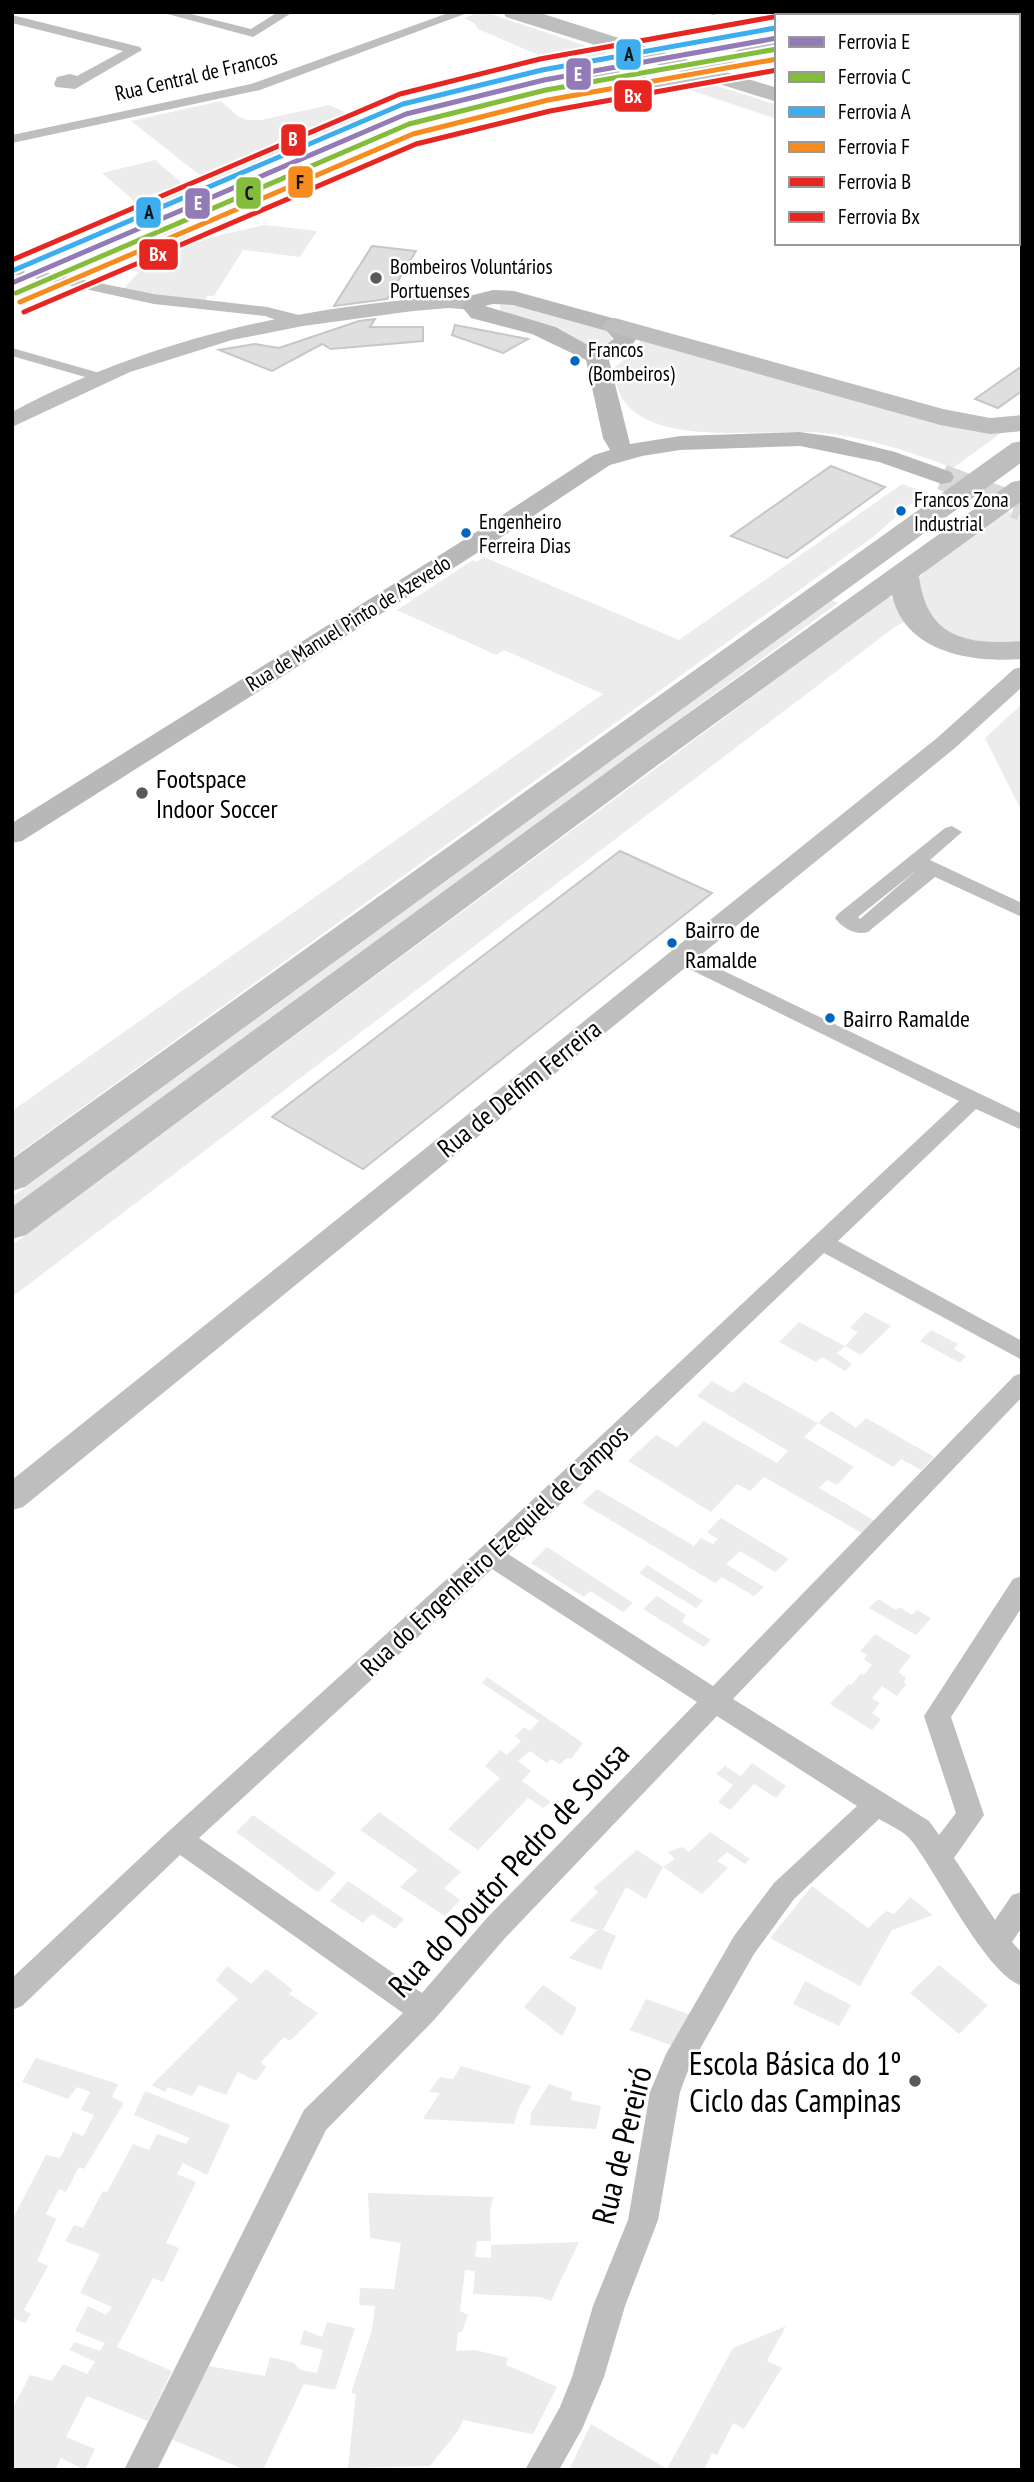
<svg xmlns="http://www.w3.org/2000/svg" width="1034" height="2482" viewBox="0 0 1034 2482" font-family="'PT Sans Narrow',sans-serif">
<rect width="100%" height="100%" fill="#fff"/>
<path fill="#ececec" d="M480 12H485L622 58 579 67C568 57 557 55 543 57L478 29 474 23 464 18Z
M705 82 777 105V119L687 89Z
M221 101 239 117 248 120H261L329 105 368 122 216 188 131 121Z
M155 160 181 182 191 179 206 192 146 218 129 196 102 173Z
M264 225 317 231 300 257 243 250 214 296H208L204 301 123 289 139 272 124 269 139 255 155 232 178 226 191 237 187 238 191 242Z
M506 303 517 304 610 329 616 341 606 348H591L558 327 500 311V305Z
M641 339 936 424 1001 433 953 468C916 454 878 441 839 435 781 424 667 451 626 404 618 395 616 381 613 369L633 352Z
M902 484 924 492 873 537 12 1158V1111L603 694 504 650 496 655 397 610 473 560 477 562 484 557 679 640Z
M1006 511 1022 516V641C990 644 946 643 927 612 922 604 920 591 917 581L935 559Z
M890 595 907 621 896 626 12 1297V1245Z
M832 600 838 603 12 1209V1197Z
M1022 704V812L985 738Z
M865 1312 891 1326 861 1355 845 1346 837 1353 852 1364 845 1371 822 1357 816 1362 779 1342 799 1322 845 1346 858 1332 850 1328Z
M931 1330 958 1344 954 1349 966 1356 960 1363 920 1341Z
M712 1381 733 1393 744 1382 818 1423 831 1411 856 1428 866 1418 934 1457 921 1470 901 1459 893 1467 818 1423 804 1437 854 1467 837 1485 827 1480 819 1488 875 1521 862 1533 764 1477 750 1491 737 1484 711 1512 628 1461 656 1435 677 1447 704 1421 777 1463 788 1451 697 1396Z
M597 1489 694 1546 701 1538 713 1544 718 1539 707 1532 721 1518 789 1559 775 1572 740 1551 726 1564 764 1587 754 1596 722 1577 715 1583 582 1503Z
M547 1547 633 1603 623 1612 590 1591 584 1597 531 1563Z
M647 1565 703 1601 696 1608 639 1573Z
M657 1596 686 1615 682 1622 711 1640 704 1647 643 1609Z
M878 1599 896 1610 899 1607 912 1615 917 1610 931 1618 916 1635 869 1608Z
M875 1634 911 1656 898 1672 906 1678 904 1682 906 1685 897 1696 882 1686 872 1698 880 1703 872 1713 881 1719 872 1730 830 1704 849 1684 851 1685 861 1674 864 1675 872 1665 864 1659 867 1655 860 1651Z
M487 1677 583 1743 571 1759 567 1758 560 1764 551 1759 547 1763 530 1751 518 1761 531 1771 522 1781 551 1802 543 1808 528 1798 478 1850 448 1829 500 1778 485 1766 500 1750 507 1755 521 1741 515 1736 524 1727 530 1731 539 1721 482 1683Z
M752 1763 786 1786 776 1798 754 1784 730 1810 718 1802 733 1785 716 1774 725 1766 741 1776Z
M379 1812 461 1872 444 1888 460 1900 445 1916 400 1887 418 1870 360 1830Z
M253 1815 326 1866 336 1873 318 1892 313 1889 236 1832Z
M710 1832 750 1859 745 1864 727 1852 717 1861 728 1868 702 1894 663 1867 646 1899 626 1887 603 1930 616 1936 601 1970 569 1958 597 1930 569 1921 598 1892 593 1888 637 1850 663 1867 675 1859 668 1852 683 1847 689 1852Z
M348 1881 404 1919 395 1929 372 1914 363 1923 330 1901Z
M812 1886 868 1928 886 1911 894 1914 910 1897 933 1915 892 1930 860 1986 770 1938Z
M939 1965 988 2005 959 2034 910 1993Z
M227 1966 251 1984 266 1969 293 1990 289 1994 318 2013 290 2041 284 2037 261 2062 266 2067 256 2081 238 2072 226 2095 199 2085 192 2096 168 2087 165 2092 152 2085 238 1999 216 1980Z
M805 1981 851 2005 839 2026 793 2004Z
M543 1985 577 2008 562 2036 524 2007Z
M646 1999 691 2015 673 2046 630 2030Z
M36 2058 118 2084 112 2097 124 2103 84 2169 79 2167 66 2192 59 2189 46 2214 56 2219 37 2261 48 2266 24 2310 31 2314 25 2323 12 2318V2220L46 2155 60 2158 73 2132 83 2136 94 2115 81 2110 90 2092 77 2087 68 2099 22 2082Z
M461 2066 531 2086 519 2108 514 2124 423 2119 440 2093 429 2092 440 2077 453 2079Z
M549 2084 572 2092 571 2100 601 2106 596 2129 530 2125 531 2113Z
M145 2091 230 2125 207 2175 183 2163 177 2174 196 2182 166 2243 179 2248 163 2282 153 2278 117 2347 172 2371 148 2421 87 2396 66 2437 95 2449 85 2470 61 2458 55 2470H12V2403L15 2404 30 2375 52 2381 63 2364 87 2374 95 2362 70 2350 74 2342 100 2351 105 2343 75 2331 88 2306 106 2315 112 2307 80 2293 100 2254 65 2241 74 2225 83 2228 103 2191 107 2192 133 2144 149 2150 157 2134 186 2144 190 2138 134 2115Z
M368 2193 493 2197 490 2212 491 2241H477L475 2257 491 2258V2245L579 2242 551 2301 540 2297 473 2294 475 2271 465 2270 460 2311 468 2315 462 2332H458L456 2351 475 2350 508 2358 506 2365 557 2387 533 2434 463 2420 458 2431 430 2466 348 2468 356 2394 351 2393 372 2330 375 2306 359 2305 360 2288 394 2289 401 2243 370 2238Z
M327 2322 355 2328 335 2390 304 2384 263 2470H246L171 2439 209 2366 265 2376 270 2357 294 2363 300 2370 317 2373 323 2350 300 2344 304 2330 322 2337Z
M786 2326 767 2361 782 2368 744 2429 733 2423 717 2455 712 2453 704 2470H573L570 2468 591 2424 667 2469 733 2348Z"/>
<path fill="#dfdfdf" stroke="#c7c7c7" stroke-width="2" d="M372 246 416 251 387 299 334 306Z
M375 319 370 327H423V341L331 349 322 344 272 371 219 350 255 344 279 348 359 321Z
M455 325 528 339 503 353 452 335Z
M1022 366V391L998 408 975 399Z
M831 466 885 487 787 558 731 536Z
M620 851 712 893 363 1169 272 1117Z"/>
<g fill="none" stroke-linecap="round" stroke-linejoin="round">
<path stroke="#d9d9d9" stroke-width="26" stroke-dasharray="26 13" stroke-linecap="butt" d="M942 477 1022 508"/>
<path fill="#bebebe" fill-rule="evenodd" d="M700 12H719L714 15Z
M12 348 103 374 105 377 99 381 12 356Z"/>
<path fill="#bebebe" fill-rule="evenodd" d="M160 12H183L251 29 278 12H293L253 37Z
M451 12H470L260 90 12 143V135L251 84Z
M965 12H984L980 16H961Z
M1018 13H1022V21H1018V16H1012Z
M12 15 140 47 142 50 75 89 56 87 54 84 57 77 70 74 77 76 123 51 12 23Z
M777 38V46L761 48 682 89 648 87 615 75 573 82 566 78 573 74 616 67 650 79 680 81 753 42Z
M1018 38H1022V46H1018Z
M1018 82H1022V90H1018Z
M1018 101H1022V109H1018Z
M12 267 23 269 25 272 23 275H12Z
M39 271 154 294 267 307 307 317 310 320 302 325 288 324 265 316 154 304 34 278 32 275Z
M952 826 962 832 930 860 1022 903V917L935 877 868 932C856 936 842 928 835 918L838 914 945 828ZM918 869 860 919 858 917Z
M682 951 1022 1114V1130L976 1109 838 1241 1022 1341V1360L824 1253 508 1554 713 1686 1014 1376 1022 1373V1397L733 1699 929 1821 939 1835 956 1813 924 1716 1013 1579 1022 1576V1607L951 1717 984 1815 954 1858 995 1920 1012 1895 1022 1892V1927L1012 1942 1022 1953V1986C985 1973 938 1874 911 1840 904 1831 889 1825 879 1819L794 1899 754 1954 689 2068 680 2092 658 2220 625 2306 604 2377 582 2429 559 2470H525L560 2407 572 2377 593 2306 628 2220 650 2092 666 2054 734 1936 774 1883 857 1806 717 1716 506 1937 434 2020 326 2130 157 2470H124L304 2110 403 2013 180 1855 22 2006 12 2010V1978L169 1831 481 1548 959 1101 675 962 672 957 675 952ZM492 1569 697 1702 486 1919 422 1993 199 1838Z"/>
<path fill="#bebebe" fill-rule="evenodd" d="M437 297 480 300 483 304 480 308 473 310 449 308 413 311 303 326 232 340 130 372 12 427V412C146 341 287 309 437 297Z
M1022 667V687L955 748 23 1507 12 1510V1480L937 738 1014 669Z"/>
<path fill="#b8b8b8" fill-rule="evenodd" d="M493 290 514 291 623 321 630 326 636 339C629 351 622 357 609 360L630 444 680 436 800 432 835 437 895 452 951 472 954 477 951 482 942 484 879 462 800 446 680 450 642 456 610 465 485 548 22 841 12 843V823L467 538 594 455 610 450 603 438 586 360 532 334 471 318 462 307 469 296ZM493 304 513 305 607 331 614 339 603 347 593 348 556 327 485 306Z"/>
<path fill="#bebebe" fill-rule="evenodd" d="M503 12H537L777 88V102L506 17Z
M1018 129 1022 130V144L1018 143Z
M1018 163 1022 164V178L1018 177Z
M1018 224 1022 225V243L1018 242Z
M615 318 943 409 990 418 1022 415V431L990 434 940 425 606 331 602 326 606 321Z
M1022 441V462L25 1187 12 1191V1159L1012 443Z
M1022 480V501L919 576C927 638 966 645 1022 641V659C973 663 905 653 892 595L659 764 26 1235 12 1239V1207L637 750 1012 482Z"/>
<g stroke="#fff" stroke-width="9">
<path id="rail-1" d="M12 283 406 114 544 80 777 38"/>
</g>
<g stroke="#fff" stroke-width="9">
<path id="rail-2" d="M16 293 409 124 546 90 777 49"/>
</g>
<g stroke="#fff" stroke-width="9">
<path id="rail-3" d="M12 271 403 104 542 70 775 28"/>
</g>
<g stroke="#fff" stroke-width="9">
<path id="rail-4" d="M20 302 413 134 548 100 777 59"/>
</g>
<g stroke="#fff" stroke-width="9">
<path id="rail-5" d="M12 260 400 94 540 59 773 17"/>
</g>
<g stroke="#fff" stroke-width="9">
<path id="rail-6" d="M24 312 416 144 550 111 777 70"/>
</g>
<use href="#rail-1" stroke="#937bb8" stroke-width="5"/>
<use href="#rail-2" stroke="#84bc3b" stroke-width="5"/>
<use href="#rail-3" stroke="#3caeef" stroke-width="5"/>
<use href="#rail-4" stroke="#f68b1f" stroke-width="5"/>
<use href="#rail-5" stroke="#e62621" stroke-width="5"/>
<use href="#rail-6" stroke="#e62621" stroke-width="5"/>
</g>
<g fill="#595959" stroke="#fff" stroke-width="2.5">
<circle cx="376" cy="278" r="7"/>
<circle cx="142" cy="793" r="7"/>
<circle cx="915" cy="2081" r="7"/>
</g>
<g fill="#0065bd" stroke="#fff" stroke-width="2.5">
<circle cx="575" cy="361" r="6"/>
<circle cx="901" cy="511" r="6"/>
<circle cx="466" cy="533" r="6"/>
<circle cx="672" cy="943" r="6"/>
<circle cx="830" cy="1018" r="6"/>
</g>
<g text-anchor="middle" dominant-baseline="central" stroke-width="5" stroke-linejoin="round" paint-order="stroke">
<g font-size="21" fill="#000" stroke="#fff">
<text transform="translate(196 75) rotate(-13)">Rua Central de Francos</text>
<text transform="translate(348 623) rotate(-32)">Rua de Manuel Pinto de Azevedo</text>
</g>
<g font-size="21" fill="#000" stroke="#fff" text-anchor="start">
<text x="390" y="266">Bombeiros Voluntários<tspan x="390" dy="24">Portuenses</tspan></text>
</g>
<g font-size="21" fill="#000" stroke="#fff" text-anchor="start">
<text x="588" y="349">Francos<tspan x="588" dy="24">(Bombeiros)</tspan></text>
<text x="914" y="499">Francos Zona<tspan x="914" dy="24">Industrial</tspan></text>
<text x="479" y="521">Engenheiro<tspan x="479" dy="24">Ferreira Dias</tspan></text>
</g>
<g font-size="24" fill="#000" stroke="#fff" text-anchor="start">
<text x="685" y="929">Bairro de<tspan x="685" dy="30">Ramalde</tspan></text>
<text x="843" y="1018">Bairro Ramalde</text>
</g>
<g font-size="26" fill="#000" stroke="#fff" text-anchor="start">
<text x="156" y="778">Footspace<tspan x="156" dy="30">Indoor Soccer</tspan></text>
</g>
<g font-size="26" fill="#000" stroke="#fff">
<text transform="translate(519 1088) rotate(-39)">Rua de Delfim Ferreira</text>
<text transform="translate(494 1550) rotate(-43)">Rua do Engenheiro Ezequiel de Campos</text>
</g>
<g font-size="32" fill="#000" stroke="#fff">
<text transform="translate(508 1869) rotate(-47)">Rua do Doutor Pedro de Sousa</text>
<text transform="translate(621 2145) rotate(-76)">Rua de Pereiró</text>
</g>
<g font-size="32" fill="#000" stroke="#fff" text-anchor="end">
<text x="901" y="2063">Escola Básica do 1º<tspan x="901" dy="37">Ciclo das Campinas</tspan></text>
</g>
</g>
<g stroke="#fff" stroke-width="2.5">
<rect x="615" y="38" width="27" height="33" rx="7" fill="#3caeef"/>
<rect x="565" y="57" width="27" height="34" rx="7" fill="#937bb8"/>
<rect x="613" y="79" width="40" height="34" rx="7" fill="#e62621"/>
<rect x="280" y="123" width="27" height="34" rx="7" fill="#e62621"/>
<rect x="287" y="165" width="27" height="34" rx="7" fill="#f68b1f"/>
<rect x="235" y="176" width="27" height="34" rx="7" fill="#84bc3b"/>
<rect x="184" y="187" width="27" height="33" rx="7" fill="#937bb8"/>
<rect x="135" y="196" width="27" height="33" rx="7" fill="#3caeef"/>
<rect x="138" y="238" width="41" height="33" rx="7" fill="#e62621"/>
</g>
<g font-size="19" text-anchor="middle" font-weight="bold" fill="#fff">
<text x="578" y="81">E</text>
<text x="633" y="103">Bx</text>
<text x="293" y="146">B</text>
<text x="198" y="210">E</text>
<text x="158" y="261">Bx</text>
</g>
<g font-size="19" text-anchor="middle" font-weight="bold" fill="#111">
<text x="629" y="61">A</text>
<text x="300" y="189">F</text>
<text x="249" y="200">C</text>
<text x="149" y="219">A</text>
</g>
<rect width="1034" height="2482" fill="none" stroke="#000000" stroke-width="28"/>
<rect x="775" y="14" width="245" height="231" fill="#ffffff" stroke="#999999" stroke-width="2"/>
<rect x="789" y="37" width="35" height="10" fill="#937bb8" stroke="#999999" stroke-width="2"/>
<text x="838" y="49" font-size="21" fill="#000000">Ferrovia E</text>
<rect x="789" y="72" width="35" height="10" fill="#84bc3b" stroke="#999999" stroke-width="2"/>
<text x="838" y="84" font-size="21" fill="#000000">Ferrovia C</text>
<rect x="789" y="107" width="35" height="10" fill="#3caeef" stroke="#999999" stroke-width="2"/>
<text x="838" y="119" font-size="21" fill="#000000">Ferrovia A</text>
<rect x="789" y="142" width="35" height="10" fill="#f68b1f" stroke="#999999" stroke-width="2"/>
<text x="838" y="154" font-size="21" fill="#000000">Ferrovia F</text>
<rect x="789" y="177" width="35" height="10" fill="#e62621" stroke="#999999" stroke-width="2"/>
<text x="838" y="189" font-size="21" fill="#000000">Ferrovia B</text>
<rect x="789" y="212" width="35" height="10" fill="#e62621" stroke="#999999" stroke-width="2"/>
<text x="838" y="224" font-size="21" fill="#000000">Ferrovia Bx</text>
</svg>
